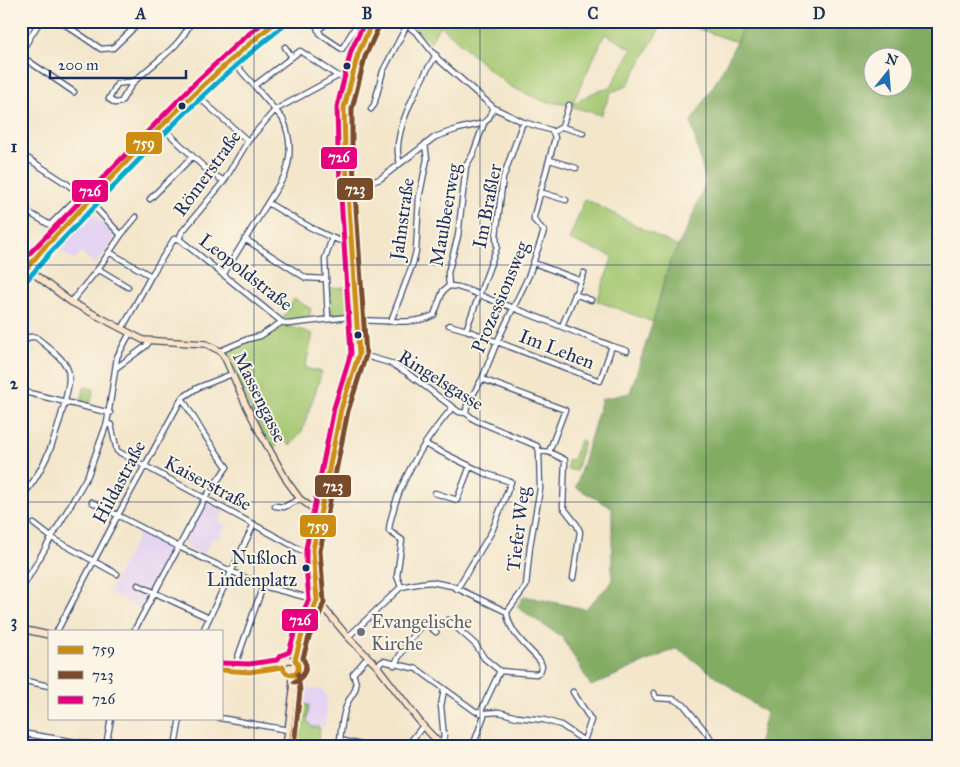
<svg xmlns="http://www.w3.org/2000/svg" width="960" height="767" viewBox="0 0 960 767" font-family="'IM FELL Great Primer',serif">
<rect width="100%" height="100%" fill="#fcf5e5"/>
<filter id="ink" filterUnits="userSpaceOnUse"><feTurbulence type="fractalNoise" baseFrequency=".02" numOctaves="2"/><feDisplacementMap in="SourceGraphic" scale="10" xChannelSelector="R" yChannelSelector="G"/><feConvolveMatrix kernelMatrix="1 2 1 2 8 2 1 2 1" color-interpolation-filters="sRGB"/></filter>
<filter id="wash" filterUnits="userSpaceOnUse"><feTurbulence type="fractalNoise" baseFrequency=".0096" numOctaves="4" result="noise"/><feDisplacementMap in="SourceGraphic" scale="20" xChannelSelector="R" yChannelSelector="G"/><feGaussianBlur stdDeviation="1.12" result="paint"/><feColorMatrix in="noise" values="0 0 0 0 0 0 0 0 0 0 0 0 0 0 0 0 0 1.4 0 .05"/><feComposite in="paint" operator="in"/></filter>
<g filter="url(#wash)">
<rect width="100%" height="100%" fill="#f3e6cb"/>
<path fill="#e4d3f2" d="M88 209 116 236 95 264 81 252 74 260 56 246Z
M206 502 224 512 219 521 226 525 218 539 213 537 203 555 183 545Z
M141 530 174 548 141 609 109 592Z
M306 688 323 690 327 697 325 726 312 727 308 721 309 706 304 704Z"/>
<path fill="#a4c872" stroke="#607c68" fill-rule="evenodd" d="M407 21H664L627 86 611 92 601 115 563 104 543 101 511 87 487 68 440 25 430 43ZM605 34 632 49 610 88 595 92 572 104Z
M676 21H744L737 42Z
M585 199 678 247C665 271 660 297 653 322L597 301 613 256 569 240Z
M347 287 348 313 331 315 329 288Z
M294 299 311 309 309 318 288 320 283 318Z
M283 324 313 334 305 368 322 372 302 431 290 446 284 440 273 449C252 420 239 384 224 351Z
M84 387 94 389 90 405 81 403Z
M580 440 584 441 576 471 567 469 568 459 573 460Z
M296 704 309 705 307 721 312 727H319L320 730 317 746H291Z"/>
<path fill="#83ac64" stroke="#4f6e61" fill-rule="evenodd" d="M744 21H939V746H758L766 713 677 648 591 686 563 638 517 607 524 596 585 609 612 582V508L576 487 602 399 630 393 653 322 670 261 688 227 706 182 691 122C711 90 732 58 744 21ZM872 58H902V88H872Z"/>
</g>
<g filter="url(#ink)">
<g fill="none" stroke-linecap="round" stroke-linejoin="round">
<g stroke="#3b4a6e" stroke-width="7">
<path id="street" d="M60 21 101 49 113 48 141 21
M314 21 321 35 342 49 354 29
M402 21 418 34 438 59 494 108 523 122 550 130 553 132 555 138 534 216V220L544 231 529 275 497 342 482 379 467 405 466 413
M318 30 329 21
M285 47 292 57
M21 52 40 21
M21 56 74 92
M135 81 117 84 109 99 115 103 121 102C125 95 129 88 134 82 153 62 181 48 191 21
M255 85 300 51 338 76 344 77 349 86
M195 94 248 141
M371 109 374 105 383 71 407 25
M162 127 208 171 224 181
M562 127 583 133
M553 132 562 127 569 105
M21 154 67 184 89 201 121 235 98 269 71 302
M550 160 576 168
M400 163C389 137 421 79 436 55
M348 190 380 179 435 137 458 129 484 123 488 119 494 108
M540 192 566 200
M150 199 192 157
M268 203C287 214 333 243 352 243
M21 208 50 225 80 195
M121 235 136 217
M179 239 282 322 288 324 357 316
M245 239 306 278 326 279
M109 252 151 276
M534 263 579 280
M98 269 128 287
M21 275 43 249 119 170 200 88 243 48 277 21
M223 275 285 175C292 155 291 138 283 119L231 59
M449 286 448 273 458 236 466 166 473 154 484 123
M574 294 591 300
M328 318 325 259 332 238
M357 320C380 320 413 326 434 315L443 291 449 286C462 286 477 294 489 299 531 314 571 331 612 346L600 381 466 330 497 247 496 236 503 178 523 122
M391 321 413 263 416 251 419 198 427 159 425 144
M449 325 466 330
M562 326 584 273
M122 329 151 276 174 239H179L182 232 224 181 248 141 275 110 338 76
M21 345 29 337H36C46 346 63 357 68 370 71 380 67 391 65 401 57 433 48 462 28 489L21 485
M612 346 627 351
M220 351 248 339 260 336 282 322
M359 354 390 363 406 372 459 412 466 413 475 420 537 446 539 451 540 489 530 546 526 586 507 612
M116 368 146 346 149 342
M482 379 565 410 549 452
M21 391 110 413
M107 423 111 425 117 451 312 556
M425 444 484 473 511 482 492 531 457 589
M539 451 549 452 565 460 563 507 577 525 580 532 573 578
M435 493 457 500 470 466
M92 502 179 547 263 586 317 600
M275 506 284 507 300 499
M34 524 52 538 117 574
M138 585 209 618
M401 587 397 576 402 540 389 531C389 522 393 513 395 504 407 468 428 436 453 407
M21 590 88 475 107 423 117 357 130 333
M448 620 476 645 484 658 500 671 536 674 540 672 542 666 540 661C528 647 508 632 507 612
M57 631 118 515 182 398 197 388 232 374
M134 631 205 498 227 467 203 433 182 398
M203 631 254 524
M348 637 401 587 422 583 431 582 452 586 507 612
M394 665 410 639 425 623 436 632
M377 666 383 661 417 669 475 711 485 713 499 712 517 717 544 720 561 725 584 741 585 746
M233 671 263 586
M21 680 49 686
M573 692 591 720 584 741
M654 693 656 698 673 699 684 705 709 736 712 742V746
M480 713 500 671
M220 718 288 730
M21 733 101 746
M440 744 444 738 441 706 444 690
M106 746 111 718
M175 746 180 718
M365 746 340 740C341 729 342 718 346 707 350 692 361 693 353 674L368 657
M407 746 423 726
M473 746 485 713
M575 746 584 741"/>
</g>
<g stroke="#3b4a6e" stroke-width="8">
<path id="secondary" d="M21 264 71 302 143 340 206 344 220 351 225 358 245 403 260 433 287 481 300 499 319 513
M317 600 348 637 377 666 423 726 442 746
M21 629 49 635
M283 667 284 662 288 660H295
M221 670 249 672 283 667
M291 675C299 673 301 666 295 660L302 634 310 619 317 600 313 565V550L341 409 359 354 345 148 344 108 358 54 373 21
M286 746 293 691 291 675"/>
</g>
<use href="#street" stroke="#fff" stroke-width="4.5"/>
<use href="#secondary" stroke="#fee4c6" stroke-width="5.5"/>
<g stroke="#fcf5e5" stroke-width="9">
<path id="bus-1" d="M21 275 43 249C118 171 192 89 277 21
M283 667C284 673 288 675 294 675L298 671V664L295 660 302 634 310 619 317 600 313 550 341 409 359 354 345 148 344 108 358 54 373 21
M221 670 249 672 283 667"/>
</g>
<g stroke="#fcf5e5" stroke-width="9">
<path id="bus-2" d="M294 682 301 678 305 671 306 665 303 658 309 637 317 622 324 602 320 551 348 411 366 355 352 148V109L365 57 380 24
M294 746 300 691 298 674"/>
</g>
<g stroke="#fcf5e5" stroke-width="9">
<path id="bus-3" d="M25 258 195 83 238 43 265 21
M222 663 249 664 277 660 280 656 289 652 295 631 309 599 306 566V549L334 408 351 353 338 149 337 107 351 51 365 21"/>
</g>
<g stroke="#fcf5e5" stroke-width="9">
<path id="bus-4" d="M27 280 49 254C124 176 197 94 282 27"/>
</g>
<use href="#bus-1" stroke="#cb8e13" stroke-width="5"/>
<use href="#bus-2" stroke="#7a4b2a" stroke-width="5"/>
<use href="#bus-3" stroke="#e5007d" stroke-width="5"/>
<use href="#bus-4" stroke="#00a9ce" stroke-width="5"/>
</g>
</g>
<path fill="none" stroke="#1b2f5e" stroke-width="1" stroke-opacity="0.55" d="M254 21V746M480 21V746M706 21V746M21 265H939M21 502H939"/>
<g fill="#1b2f5e" stroke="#fcf5e5" stroke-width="2">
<circle cx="347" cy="66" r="4.5"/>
<circle cx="182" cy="106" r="4.5"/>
<circle cx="358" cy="335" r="4.5"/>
<circle cx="306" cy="568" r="4.5"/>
</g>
<circle fill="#6b7280" stroke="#fcf5e5" stroke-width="2" cx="361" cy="632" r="5"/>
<g text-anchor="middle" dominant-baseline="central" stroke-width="4" stroke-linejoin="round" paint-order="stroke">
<g font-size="18" fill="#1b2f5e" stroke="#fcf5e5" text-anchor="end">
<text x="297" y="558">Nußloch<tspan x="297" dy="22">Lindenplatz</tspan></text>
</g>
<g font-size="19" fill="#1b2f5e" stroke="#fcf5e5">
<text transform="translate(207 173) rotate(-54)">Römerstraße</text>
<text transform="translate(487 206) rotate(-79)">Im Braßler</text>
<text transform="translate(445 215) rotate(-80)">Maulbeerweg</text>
<text transform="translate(402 219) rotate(-82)">Jahnstraße</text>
<text transform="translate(246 272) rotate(38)">Leopoldstraße</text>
<text transform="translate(500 297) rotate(-67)">Prozessionsweg</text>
<text transform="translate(557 349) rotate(21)">Im Lehen</text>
<text transform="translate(441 380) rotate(32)">Ringelsgasse</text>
<text transform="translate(260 397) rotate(64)">Massengasse</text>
<text transform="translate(119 482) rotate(-62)">Hildastraße</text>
<text transform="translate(208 483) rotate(28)">Kaiserstraße</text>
<text transform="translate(518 529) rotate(-83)">Tiefer Weg</text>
</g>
<g font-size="19" fill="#5b616d" stroke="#fcf5e5" text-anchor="start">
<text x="371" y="621">Evangelische<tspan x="371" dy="22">Kirche</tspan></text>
</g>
</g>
<g stroke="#fcf5e5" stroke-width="2">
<rect x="125" y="131" width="38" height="24" rx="5" fill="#cb8e13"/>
<rect x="320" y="146" width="38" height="24" rx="5" fill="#e5007d"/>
<rect x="336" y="177" width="38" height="24" rx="5" fill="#7a4b2a"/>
<rect x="71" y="179" width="38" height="24" rx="5" fill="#e5007d"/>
<rect x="314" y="474" width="38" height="24" rx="5" fill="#7a4b2a"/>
<rect x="299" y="514" width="38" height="24" rx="5" fill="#cb8e13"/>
<rect x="281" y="608" width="38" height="24" rx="5" fill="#e5007d"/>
</g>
<g font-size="14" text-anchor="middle" font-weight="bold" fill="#fff">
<text x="144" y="148">759</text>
<text x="339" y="162">726</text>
<text x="355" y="194">723</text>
<text x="90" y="196">726</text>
<text x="333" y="491">723</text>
<text x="318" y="531">759</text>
<text x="300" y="625">726</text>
</g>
<rect width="960" height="767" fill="none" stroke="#fcf5e5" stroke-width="55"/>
<rect x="48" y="630" width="175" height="90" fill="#fcf5e5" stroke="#a2a6af"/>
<rect x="58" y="646" width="25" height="8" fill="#cb8e13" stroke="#a2a6af"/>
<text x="92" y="654" font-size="15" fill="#1b2f5e">759</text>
<rect x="58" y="671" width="25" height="8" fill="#7a4b2a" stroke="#a2a6af"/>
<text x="92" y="680" font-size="15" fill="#1b2f5e">723</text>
<rect x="58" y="696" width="25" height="8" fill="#e5007d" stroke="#a2a6af"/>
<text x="92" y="704" font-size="15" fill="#1b2f5e">726</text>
<g transform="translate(888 72) rotate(17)"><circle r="24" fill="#fcf5e5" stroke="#a2a6af"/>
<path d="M0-4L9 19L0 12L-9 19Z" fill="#1f6fb2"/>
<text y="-8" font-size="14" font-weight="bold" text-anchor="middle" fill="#1b2f5e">N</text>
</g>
<path d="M50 70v8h136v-8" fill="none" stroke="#1b2f5e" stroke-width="2.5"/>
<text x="58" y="70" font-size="15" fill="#1b2f5e" stroke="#fcf5e5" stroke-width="4" paint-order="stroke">200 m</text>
<rect x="28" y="28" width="904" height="712" fill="none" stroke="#1b2f5e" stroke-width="2"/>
<g font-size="16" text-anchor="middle" font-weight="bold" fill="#1b2f5e">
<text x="141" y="19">A</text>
<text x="367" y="19">B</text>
<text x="593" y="19">C</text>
<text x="819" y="19">D</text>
<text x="14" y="152">1</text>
<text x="14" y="389">2</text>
<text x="14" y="627">3</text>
</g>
</svg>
